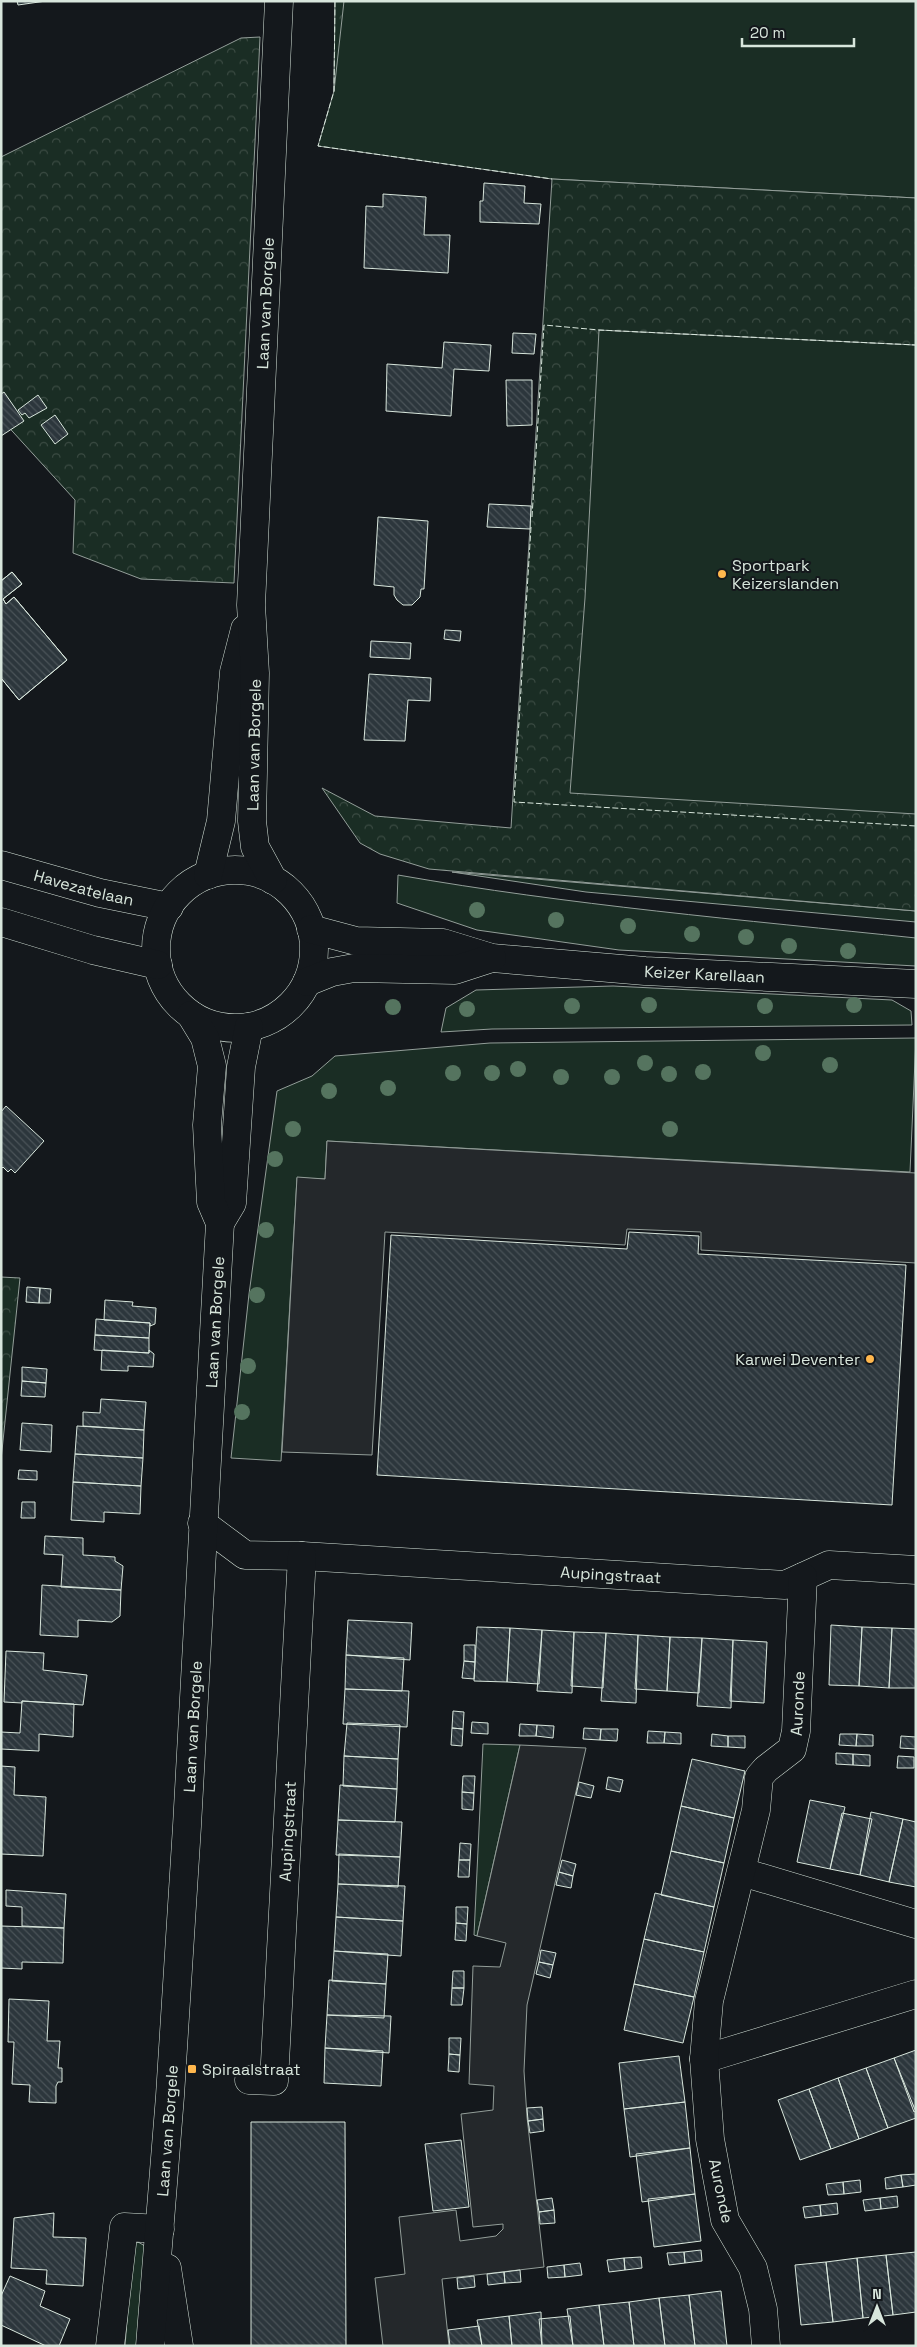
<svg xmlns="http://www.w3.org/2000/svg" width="917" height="2347" viewBox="0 0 917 2347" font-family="'Space Grotesk',sans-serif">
<defs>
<pattern id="forest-crowns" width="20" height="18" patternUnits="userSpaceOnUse" patternTransform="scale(1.25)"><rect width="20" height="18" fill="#1a2d24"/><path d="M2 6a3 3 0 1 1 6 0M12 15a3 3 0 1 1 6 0" fill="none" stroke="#3b4b43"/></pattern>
<pattern id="building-back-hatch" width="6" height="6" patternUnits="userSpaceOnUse" patternTransform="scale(1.25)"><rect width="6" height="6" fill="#2c363c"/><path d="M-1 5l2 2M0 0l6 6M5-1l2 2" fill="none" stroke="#4a5358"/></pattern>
</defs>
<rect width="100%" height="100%" fill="#14181c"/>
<path fill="#1a2d24" stroke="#939e99" d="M335 1H916V198L552 179 318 146 334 91Z
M599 330 916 345V826L514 802Z
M452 872 916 911V922L586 892Z
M398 875C569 905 743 920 916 938V966L619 950 477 930 397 903Z
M613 986 892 1000 911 1011 912 1025 492 1029 441 1032 446 1008 476 990Z
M916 1038 910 1172 327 1141 325 1179 297 1178 281 1461 231 1458 249 1294 277 1091 312 1076 335 1056 490 1043Z
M483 1744 520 1745 477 1936 474 1935Z
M138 2242 145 2246 139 2346H125L133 2244Z"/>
<path fill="url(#forest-crowns)" stroke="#939e99" d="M335 1H344L334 91Z
M260 37 234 583 141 579 73 553 75 500 3 421 14 408 1 393V157L241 38Z
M552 179 916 198V345L599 330 585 598 570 793 916 814V911L429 869 380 854 360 843 322 788 375 816 511 828Z
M1 1277 20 1278 1 1460Z"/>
<path fill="#24282b" stroke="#939e99" d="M327 1141 916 1173V1263L701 1250V1232L627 1229 625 1245 385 1232 372 1455 282 1452 297 1177 325 1179Z
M520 1745 586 1748 527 2005 524 2071 527 2117 544 2267 442 2279 449 2346H383L375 2278 405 2274 399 2217 456 2210 460 2241 496 2236 503 2229V2224L473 2227 461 2114 493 2110 494 2086 469 2084 473 1966 500 1967 506 1943 477 1936Z"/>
<path fill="url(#building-back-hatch)" stroke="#d8e6dc" d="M17 1H46L18 5Z
M484 183 525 186 524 203 541 204 539 224 480 222V201H483Z
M383 194 426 197 424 235H450L448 273 364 268 366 206 383 207Z
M513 333 536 334 534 354 512 353Z
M444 342 491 345 489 371 454 369 451 416 386 411 387 364 442 368Z
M506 380H532V425L507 426Z
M4 392 24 421 1 436V394Z
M38 395 47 408 29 418 25 413 22 415 18 410Z
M55 415 68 434 55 444 41 425Z
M489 504 531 506 530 529 487 527Z
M378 517 428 521 424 589H421L420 597 412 605H403L397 600 394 595V587L374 585Z
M12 572 22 584 3 599 6 604 14 597 67 660 19 700 1 678V581Z
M12 572 22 584 3 599 6 604 14 597 67 660 19 700 1 678V581Z
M445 630 461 631 460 641 444 639Z
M371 641 411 643 410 659 370 657Z
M369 674 431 678 430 701 408 700 405 741 364 740Z
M6 1106 44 1141 15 1173 11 1169 8 1172 3 1167 1 1169V1112Z
M629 1232 699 1236 698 1254 906 1265 892 1505 377 1475 391 1235 627 1249Z
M27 1287 40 1288 39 1303 26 1302Z
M40 1288 51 1289 50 1303H39Z
M105 1300 133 1302 132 1306 156 1308 155 1324 150 1326V1323L104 1320Z
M96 1319 150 1323 149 1338 95 1335Z
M95 1335 149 1338V1353L94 1350Z
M102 1350 149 1353V1350L154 1354 153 1367 128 1366V1371L101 1370Z
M22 1367 47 1369 46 1383 22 1381Z
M22 1381 46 1383 45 1397 21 1396Z
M101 1399 146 1402 144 1430 83 1426V1412L100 1413Z
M22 1423 52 1425 51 1452 20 1450Z
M77 1426 144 1430 143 1458 75 1454Z
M75 1454 143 1458 141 1486 73 1482Z
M19 1470 37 1471V1480L18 1479Z
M73 1482 141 1486 140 1514 104 1512V1522L71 1520Z
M22 1502H35V1518H21Z
M45 1536 83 1538V1555L115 1557V1561L123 1566 121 1590 61 1587 63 1555 44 1554Z
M42 1585 121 1590 120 1616 112 1622 78 1620V1637L40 1635Z
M348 1620 412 1623 410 1660 346 1655Z
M831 1625 862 1627 859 1686 829 1685Z
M477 1627 510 1628 507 1682 474 1681Z
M862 1627 892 1628 889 1688 859 1686Z
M510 1628 542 1630 539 1684 507 1682Z
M892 1628 916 1629V1688H889Z
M542 1630 574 1632 572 1693 537 1691Z
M574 1632 606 1633 603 1688 571 1686Z
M606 1633 638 1635 636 1703 601 1701Z
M638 1635 670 1637 667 1691 635 1689Z
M670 1637 702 1638 699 1693 667 1691Z
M702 1638 733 1640 731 1708 697 1706Z
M733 1640 767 1642 764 1703 730 1701Z
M464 1645H475V1662L464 1661Z
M6 1651 44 1653 43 1670 87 1675 83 1705 22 1701V1703L4 1702Z
M346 1655 404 1658 402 1691 345 1689Z
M464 1661 475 1662 474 1679 462 1678Z
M345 1689 409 1691 407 1727 343 1724Z
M22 1701 74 1704 73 1737 39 1734V1751L1 1749V1732L20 1733Z
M453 1711 464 1712 463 1729 452 1728Z
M472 1722 488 1723V1734L471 1733Z
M347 1723 400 1725 398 1759 344 1756Z
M520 1724 537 1725 536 1736H519Z
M537 1725 554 1726 553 1738 536 1736Z
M452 1728 463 1729 462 1746 451 1745Z
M584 1728 601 1729 600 1740 583 1739Z
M601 1729H618L617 1741 600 1740Z
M648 1731 665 1732 664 1743H647Z
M665 1732 681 1733V1744L664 1743Z
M712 1734 728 1736V1747L711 1746Z
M840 1734H857L856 1746 839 1745Z
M857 1734 873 1735V1746H856Z
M728 1736H745V1748L728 1747Z
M901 1736 916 1737V1749L900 1748Z
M836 1753 853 1754V1765L836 1764Z
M853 1754 870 1755V1766L853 1765Z
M344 1756 398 1759 397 1789 343 1786Z
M898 1756 914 1757V1768H897Z
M692 1759 745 1771 734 1818 681 1806Z
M1 1766 15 1767 14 1795 46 1797 43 1856 1 1854Z
M463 1776H475L474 1793 462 1792Z
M608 1777 623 1780 620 1792 606 1789Z
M579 1782 594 1786 591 1798 576 1795Z
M340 1785 397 1789 395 1822 338 1820Z
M462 1792 474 1793 473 1810 462 1809Z
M810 1800 845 1807 830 1869 797 1862Z
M681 1806 734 1818 724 1863 671 1851Z
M871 1812 903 1819 889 1882 860 1875Z
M842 1813 872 1819 860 1875 830 1869Z
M903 1819 916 1822V1887L889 1882Z
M338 1820 402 1822 400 1857 336 1855Z
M460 1843 471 1844 470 1860H459Z
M671 1851 724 1863 714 1907 661 1895Z
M339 1854 400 1857 398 1887 338 1884Z
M459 1860H470L469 1877H458Z
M562 1860 576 1864 573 1876 559 1872Z
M559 1872 573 1876 571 1888 556 1885Z
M338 1884 405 1886 403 1921 336 1917Z
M6 1890 66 1894 64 1928 22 1926V1907L6 1906Z
M655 1893 714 1907 704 1952 644 1939Z
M456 1907H468L467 1924 456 1923Z
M336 1917 403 1921 401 1956 334 1951Z
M456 1923 467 1924 466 1941 455 1940Z
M1 1926 64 1928 63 1963 22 1962V1969L1 1968Z
M644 1939 704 1952 694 1997 634 1984Z
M541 1950 556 1953 553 1965 539 1962Z
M334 1951 388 1954 386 1984 332 1981Z
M539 1962 553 1965 550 1978 536 1974Z
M453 1971H464V1988H452Z
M329 1980 386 1984 384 2018 327 2015Z
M634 1984 694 1997 683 2043 624 2030Z
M452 1988H464L462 2005H451Z
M9 1999 49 2001 47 2041H60L58 2068H62V2082H58L56 2086V2103L29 2102 30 2085 12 2084 14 2042H8Z
M327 2015 391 2016 389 2053 325 2048Z
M449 2038H461L460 2055 449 2054Z
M325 2048 383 2051 381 2086 324 2083Z
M916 2050V2111L914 2112 894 2058Z
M449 2054 460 2055 459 2072 448 2071Z
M679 2056 685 2102 624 2109 619 2063Z
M894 2058 916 2112V2118L888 2128 866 2068Z
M866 2068 888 2128 859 2139 838 2078Z
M838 2078 859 2139 831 2149 809 2089Z
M809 2089 831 2149 800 2160 778 2100Z
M685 2102 690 2148 630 2157 624 2109Z
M542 2107 543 2119 528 2121 527 2108Z
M543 2119 544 2131 530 2133 528 2121Z
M251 2122H345L346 2346H251Z
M461 2140 469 2207 433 2211 425 2144Z
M690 2148 695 2194 642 2202 636 2154Z
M916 2174V2185L903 2187 901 2175Z
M901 2175 903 2187 886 2189 885 2178Z
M860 2180 861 2192 844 2194 843 2182Z
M843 2182 844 2194 828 2195 826 2184Z
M695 2194 701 2241 654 2247 648 2199Z
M897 2196 898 2207 881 2209 880 2198Z
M552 2198 554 2210 539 2212 537 2200Z
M880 2198 881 2209 865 2211 863 2200Z
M837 2203 838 2214 821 2216 820 2205Z
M820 2205 821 2216 805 2218 803 2207Z
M554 2210 555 2223 540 2224 539 2212Z
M54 2213 53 2237 86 2238 83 2286 46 2284 47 2270 11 2268 14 2218Z
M701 2250 702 2261 685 2263 684 2252Z
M684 2252 685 2263 669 2265 667 2253Z
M916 2252V2312L893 2315 886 2255Z
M886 2255 893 2315 863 2318 857 2258Z
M641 2257 642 2268 625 2270 624 2258Z
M624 2258 625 2270 609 2272 607 2260Z
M857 2258 863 2318 833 2322 826 2262Z
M826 2262 833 2322 801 2325 795 2265Z
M580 2263 582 2275 565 2277 564 2265Z
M564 2265 565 2277 548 2278 547 2267Z
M520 2270 521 2282 505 2283 504 2272Z
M504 2272 505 2283 488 2285 487 2274Z
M10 2276 45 2291 40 2306 70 2319 59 2346H46L1 2325V2296Z
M474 2276 475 2287 458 2289 457 2278Z
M721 2291 727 2346H695L689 2295Z
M689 2295 695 2346H665L659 2298Z
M659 2298 665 2346H634L629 2302Z
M629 2302 634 2346H604L599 2305Z
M599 2305 604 2346H573L567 2309Z
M541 2312 542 2346H512L509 2316Z
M509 2316 512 2346H482L477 2320Z
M570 2316 573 2346H542L539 2319Z
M479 2326 482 2346H450L448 2330Z"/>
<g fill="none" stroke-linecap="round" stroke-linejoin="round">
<g stroke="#d8e6dc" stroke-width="29">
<g id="minor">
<path id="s1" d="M1 865 100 893 169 907"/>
<circle cx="235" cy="949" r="79"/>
<path d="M208 875 221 821 234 672 245 629"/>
<path id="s2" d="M273 880 255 847 252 821 255 673 251 605 279 1"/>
<path d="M1 922 93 950 158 965"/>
<path id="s3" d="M311 929 356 941 443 943 492 958 645 971 916 984"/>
<path d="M307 982 332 972 354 968 455 970 492 958"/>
<path d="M220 1223 232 1203 241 1067 249 1027"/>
<path id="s4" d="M202 1523 245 1555 302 1556 785 1585 829 1565 916 1570"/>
<path d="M742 1872 916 1924"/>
<path d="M704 2059 916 1994"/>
<path id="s5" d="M249 2080 274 2081 302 1556"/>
<path d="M167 2268 179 2346"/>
<path d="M110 2346 124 2227 160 2229"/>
<path id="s6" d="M150 2346 170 2096 187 1826 220 1223 211 1202 207 1125 212 1066 205 1038 191 1015"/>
<path id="s7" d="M766 2346 763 2309 753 2268 725 2220 710 2139 704 2059 709 2001 756 1810 759 1777 766 1769 792 1749 796 1731 803 1577"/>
</g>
</g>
<use href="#minor" stroke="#14181c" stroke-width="28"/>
<path stroke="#d8e6dc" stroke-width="1" stroke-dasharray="6 2.5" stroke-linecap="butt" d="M335 1 334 91 318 146 552 179
M532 517 544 325 599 330 916 345
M531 527 514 802 916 826"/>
</g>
<g fill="#55745f">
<circle cx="477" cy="910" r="8"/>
<circle cx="556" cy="920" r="8"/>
<circle cx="628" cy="926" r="8"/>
<circle cx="692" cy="934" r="8"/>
<circle cx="746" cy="937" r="8"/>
<circle cx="789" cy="946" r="8"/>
<circle cx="848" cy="951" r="8"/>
<circle cx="649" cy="1005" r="8"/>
<circle cx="854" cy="1005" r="8"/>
<circle cx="572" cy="1006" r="8"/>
<circle cx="765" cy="1006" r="8"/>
<circle cx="393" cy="1007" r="8"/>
<circle cx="467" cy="1009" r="8"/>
<circle cx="763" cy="1053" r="8"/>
<circle cx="645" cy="1063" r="8"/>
<circle cx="830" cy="1065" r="8"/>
<circle cx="518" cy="1069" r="8"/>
<circle cx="703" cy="1072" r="8"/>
<circle cx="453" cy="1073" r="8"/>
<circle cx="492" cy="1073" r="8"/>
<circle cx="669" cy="1074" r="8"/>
<circle cx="561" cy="1077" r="8"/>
<circle cx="612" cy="1077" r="8"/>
<circle cx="388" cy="1088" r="8"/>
<circle cx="329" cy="1091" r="8"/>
<circle cx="293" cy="1129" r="8"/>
<circle cx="670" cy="1129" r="8"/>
<circle cx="275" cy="1159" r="8"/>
<circle cx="266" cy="1230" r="8"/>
<circle cx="257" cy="1295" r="8"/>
<circle cx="248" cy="1366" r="8"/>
<circle cx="242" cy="1412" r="8"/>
</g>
<g fill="#ffb74d" stroke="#14181c" stroke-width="2">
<circle cx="722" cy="574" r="5"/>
<circle cx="870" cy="1359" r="5"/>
<rect x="187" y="2064" width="10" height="10" rx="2.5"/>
</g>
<g text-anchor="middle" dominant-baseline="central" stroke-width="4" stroke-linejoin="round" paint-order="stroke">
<g font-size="16" fill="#d8e6dc" stroke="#14181c">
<text stroke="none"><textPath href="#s2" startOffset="582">Laan van Borgele</textPath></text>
<text stroke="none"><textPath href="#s2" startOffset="140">Laan van Borgele</textPath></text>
<text stroke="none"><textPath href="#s1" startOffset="86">Havezatelaan</textPath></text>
<text stroke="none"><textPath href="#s3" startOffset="398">Keizer Karellaan</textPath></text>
<text stroke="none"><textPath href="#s6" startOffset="1026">Laan van Borgele</textPath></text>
<text stroke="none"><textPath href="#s4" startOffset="420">Aupingstraat</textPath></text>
<text stroke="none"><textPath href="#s7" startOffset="675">Auronde</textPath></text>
<text stroke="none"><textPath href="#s6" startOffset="621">Laan van Borgele</textPath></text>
<text stroke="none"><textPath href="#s5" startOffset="275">Aupingstraat</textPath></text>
<text stroke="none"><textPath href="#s6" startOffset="216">Laan van Borgele</textPath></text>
<text transform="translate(721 2191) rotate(78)">Auronde</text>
</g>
<g font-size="16" fill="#d8e6dc" stroke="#14181c" text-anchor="start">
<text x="732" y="565">Sportpark<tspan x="732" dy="18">Keizerslanden</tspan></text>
<text x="860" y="1359" text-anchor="end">Karwei Deventer</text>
<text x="202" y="2069">Spiraalstraat</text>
</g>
</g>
<rect width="917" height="2347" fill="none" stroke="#d8e6dc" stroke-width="5"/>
<g transform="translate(877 2307)" stroke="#14181c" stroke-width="4" paint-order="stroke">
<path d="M0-4L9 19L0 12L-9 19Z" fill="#d8e6dc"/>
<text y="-8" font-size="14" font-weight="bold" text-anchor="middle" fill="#d8e6dc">N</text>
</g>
<path d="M742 38v8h112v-8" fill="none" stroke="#d8e6dc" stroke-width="2.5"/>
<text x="750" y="38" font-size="15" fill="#d8e6dc" stroke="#14181c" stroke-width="4" paint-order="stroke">20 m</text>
</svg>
